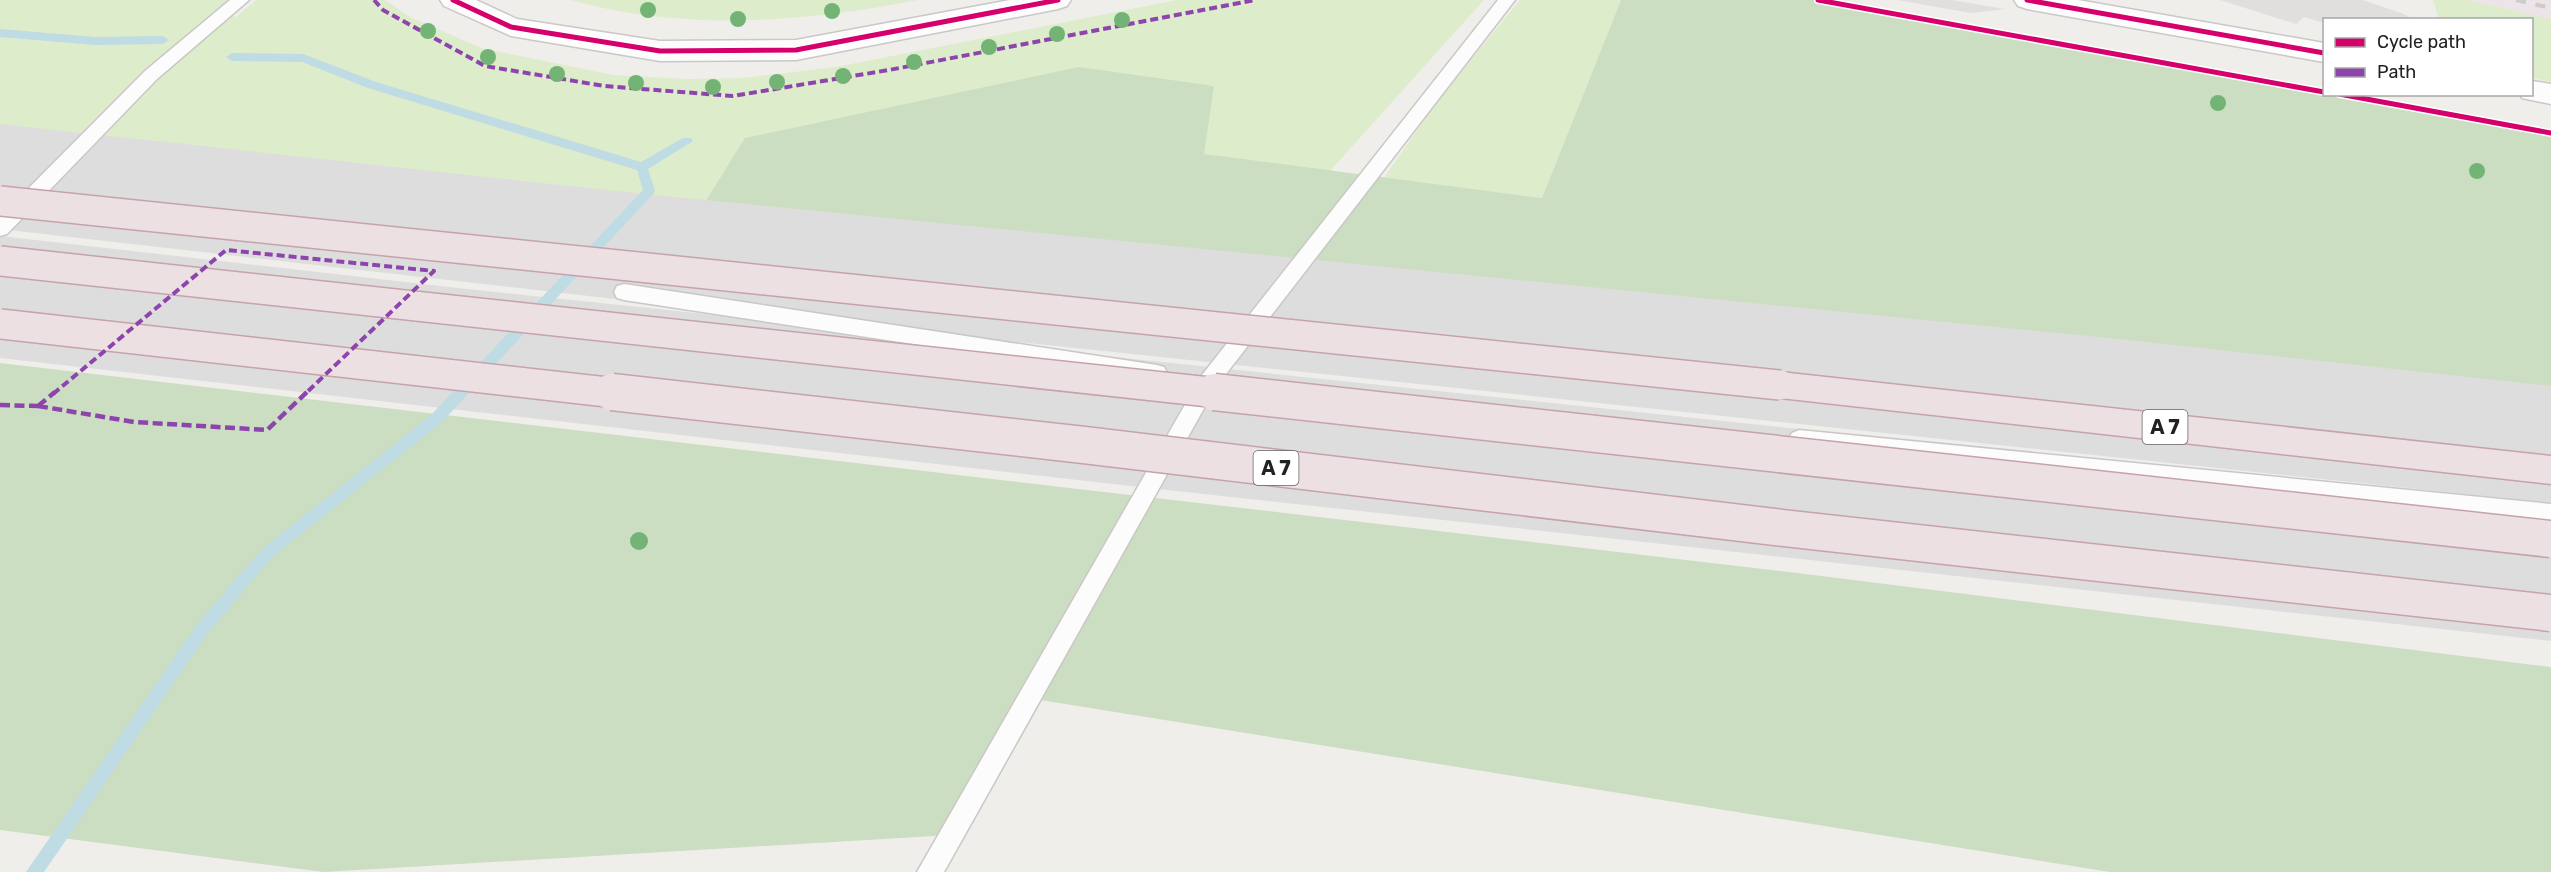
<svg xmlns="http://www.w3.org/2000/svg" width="2551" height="872" viewBox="0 0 2551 872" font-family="Rubik,sans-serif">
<rect width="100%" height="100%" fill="#f0eeeb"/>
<path fill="#ede4e9" d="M2468 0H2551V19Z"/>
<path fill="#ddeccb" d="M0 0H241L226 15 236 17 256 0H385L410 17 481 48 613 75 687 79 743 78 836 67 1177 0H1484L1330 171 1203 154 1214 85 718 183 702 207 0 129Z
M571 0H918C805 22 683 32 571 0Z
M1520 0H1621L1542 198 1384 178 1437 101Z
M2433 0H2468L2551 19V82L2532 78V20L2439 19Z"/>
<path fill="#cbdec1" d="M1621 0H1818L2324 92V94L2339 95 2551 133V390L702 207 745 138 1079 67 1214 86 1204 154 1542 198Z
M0 363 1781 571 2551 667V872H2110L1028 698 951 835 324 872 0 830Z"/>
<path fill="#e0dfde" d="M1897 0H1952L2005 9 1971 13Z
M2220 0H2363L2404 14 2413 19 2324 20V23L2304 17 2296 24Z"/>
<path fill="#dedddd" d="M0 124 625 192 2119 339 2551 386V503L694 308 0 229Z
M0 236 467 289 2551 508V641L1131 486 0 358Z"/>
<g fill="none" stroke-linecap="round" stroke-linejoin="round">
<path fill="#bfdbe3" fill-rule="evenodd" d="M0 29 95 37 163 36 169 40 163 44 95 45 0 37Z
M232 53 303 54 376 82 641 162 683 138H691L693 141 648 169 655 191 653 194 441 423 272 557 208 633 44 872H26L198 623 262 549 431 415 643 190 637 170 368 88 302 62 232 61 226 57Z"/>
<g stroke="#c9c8c7" stroke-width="3">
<path id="lane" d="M230 0H249L157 79 7 234 0 236V217L145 71Z
M1498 0H1515L1216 387 944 872H917L1202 375Z
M624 284 1157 365 1164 367 1167 373 1164 379 1157 381 624 300 617 298 614 292 617 286Z
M1799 430 2551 504V524L1799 448 1792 445 1788 439 1792 433Z"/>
</g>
<g stroke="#c9c8c7" stroke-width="3">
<path id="street" d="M440 0H476L517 19 660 41 796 40 1010 0H1071L1067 6 1058 9 796 60 660 61 511 36 444 6Z
M2014 0H2078L2324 43V62L2027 9 2018 6Z
M2532 81 2551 84V104L2522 98 2520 94H2532Z"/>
</g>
<g stroke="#c5a2ac" stroke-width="3">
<path id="highway" d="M1780 372 2551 456V484L1780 398 1769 394 1764 385 1769 376Z"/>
</g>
<use href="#lane" fill="#fdfcfc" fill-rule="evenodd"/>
<use href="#street" fill="#fdfcfc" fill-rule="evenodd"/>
<use href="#highway" fill="#ece0e2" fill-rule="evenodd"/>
<path stroke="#ccc" stroke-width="4" stroke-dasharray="10 10" stroke-linecap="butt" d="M2516 0 2551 8"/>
<g stroke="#c5a2ac" stroke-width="32" stroke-linecap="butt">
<path id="highway-bridge-far1" d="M0 201 1780 385
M0 261 1228 394
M0 324 625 394"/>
</g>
<g stroke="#c5a2ac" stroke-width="39" stroke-linecap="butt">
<path id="highway-bridge" d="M612 392 1084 445 1783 528 2551 613
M1214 392 2551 539"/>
</g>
<use href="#highway-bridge-far1" stroke="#ece0e2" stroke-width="29"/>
<use href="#highway-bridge" stroke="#ece0e2" stroke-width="36"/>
<path stroke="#8e44ad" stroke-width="4" stroke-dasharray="8 4" stroke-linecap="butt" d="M374 0 383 10 485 66 604 86 733 96 889 70 1255 0
M53 394 226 250 434 271 305 394"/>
<path stroke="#8e44ad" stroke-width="4.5" stroke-dasharray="10 4.5" stroke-linecap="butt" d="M0 405 38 406
M38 406 134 422 267 430 307 392
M38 406 55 392"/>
<g stroke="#fff" stroke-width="8">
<path id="cycleway" d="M453 0 511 27 660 51 796 50 1058 0
M1818 0 2324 92
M2027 0 2324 53
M2339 94 2551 133"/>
</g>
<use href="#cycleway" stroke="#d6006c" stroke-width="5"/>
</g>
<g fill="#73b476">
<circle cx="648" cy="10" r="8"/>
<circle cx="832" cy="11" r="8"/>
<circle cx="738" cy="19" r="8"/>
<circle cx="1122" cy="20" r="8"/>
<circle cx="428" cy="31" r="8"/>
<circle cx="1057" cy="34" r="8"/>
<circle cx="989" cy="47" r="8"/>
<circle cx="488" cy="57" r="8"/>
<circle cx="914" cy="62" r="8"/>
<circle cx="557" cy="74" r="8"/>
<circle cx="843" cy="76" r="8"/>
<circle cx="777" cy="82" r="8"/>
<circle cx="636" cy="83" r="8"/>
<circle cx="713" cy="87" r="8"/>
<circle cx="2218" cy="103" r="8"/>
<circle cx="2477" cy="171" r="8"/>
<circle cx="639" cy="541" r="9"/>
</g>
<g text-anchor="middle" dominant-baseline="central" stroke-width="4.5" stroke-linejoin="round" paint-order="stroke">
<g fill="#fff" stroke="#646464" stroke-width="1.5">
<rect x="2142.5" y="410" width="45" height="34" rx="4.5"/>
<rect x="1253.5" y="451" width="45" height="34" rx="4.5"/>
</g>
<g font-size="20" font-weight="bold" fill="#222">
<text x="2165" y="427">A 7</text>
<text x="1276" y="468">A 7</text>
</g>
</g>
<rect x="2323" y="18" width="210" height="78" fill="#ffffff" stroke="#a7a7a7" stroke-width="1.5"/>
<rect x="2335" y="38" width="30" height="9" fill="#d6006c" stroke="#a7a7a7" stroke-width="1.5"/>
<text x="2377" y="48" font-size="18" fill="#222222">Cycle path</text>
<rect x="2335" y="68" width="30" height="9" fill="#8e44ad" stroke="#a7a7a7" stroke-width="1.5"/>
<text x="2377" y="78" font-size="18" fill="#222222">Path</text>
</svg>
